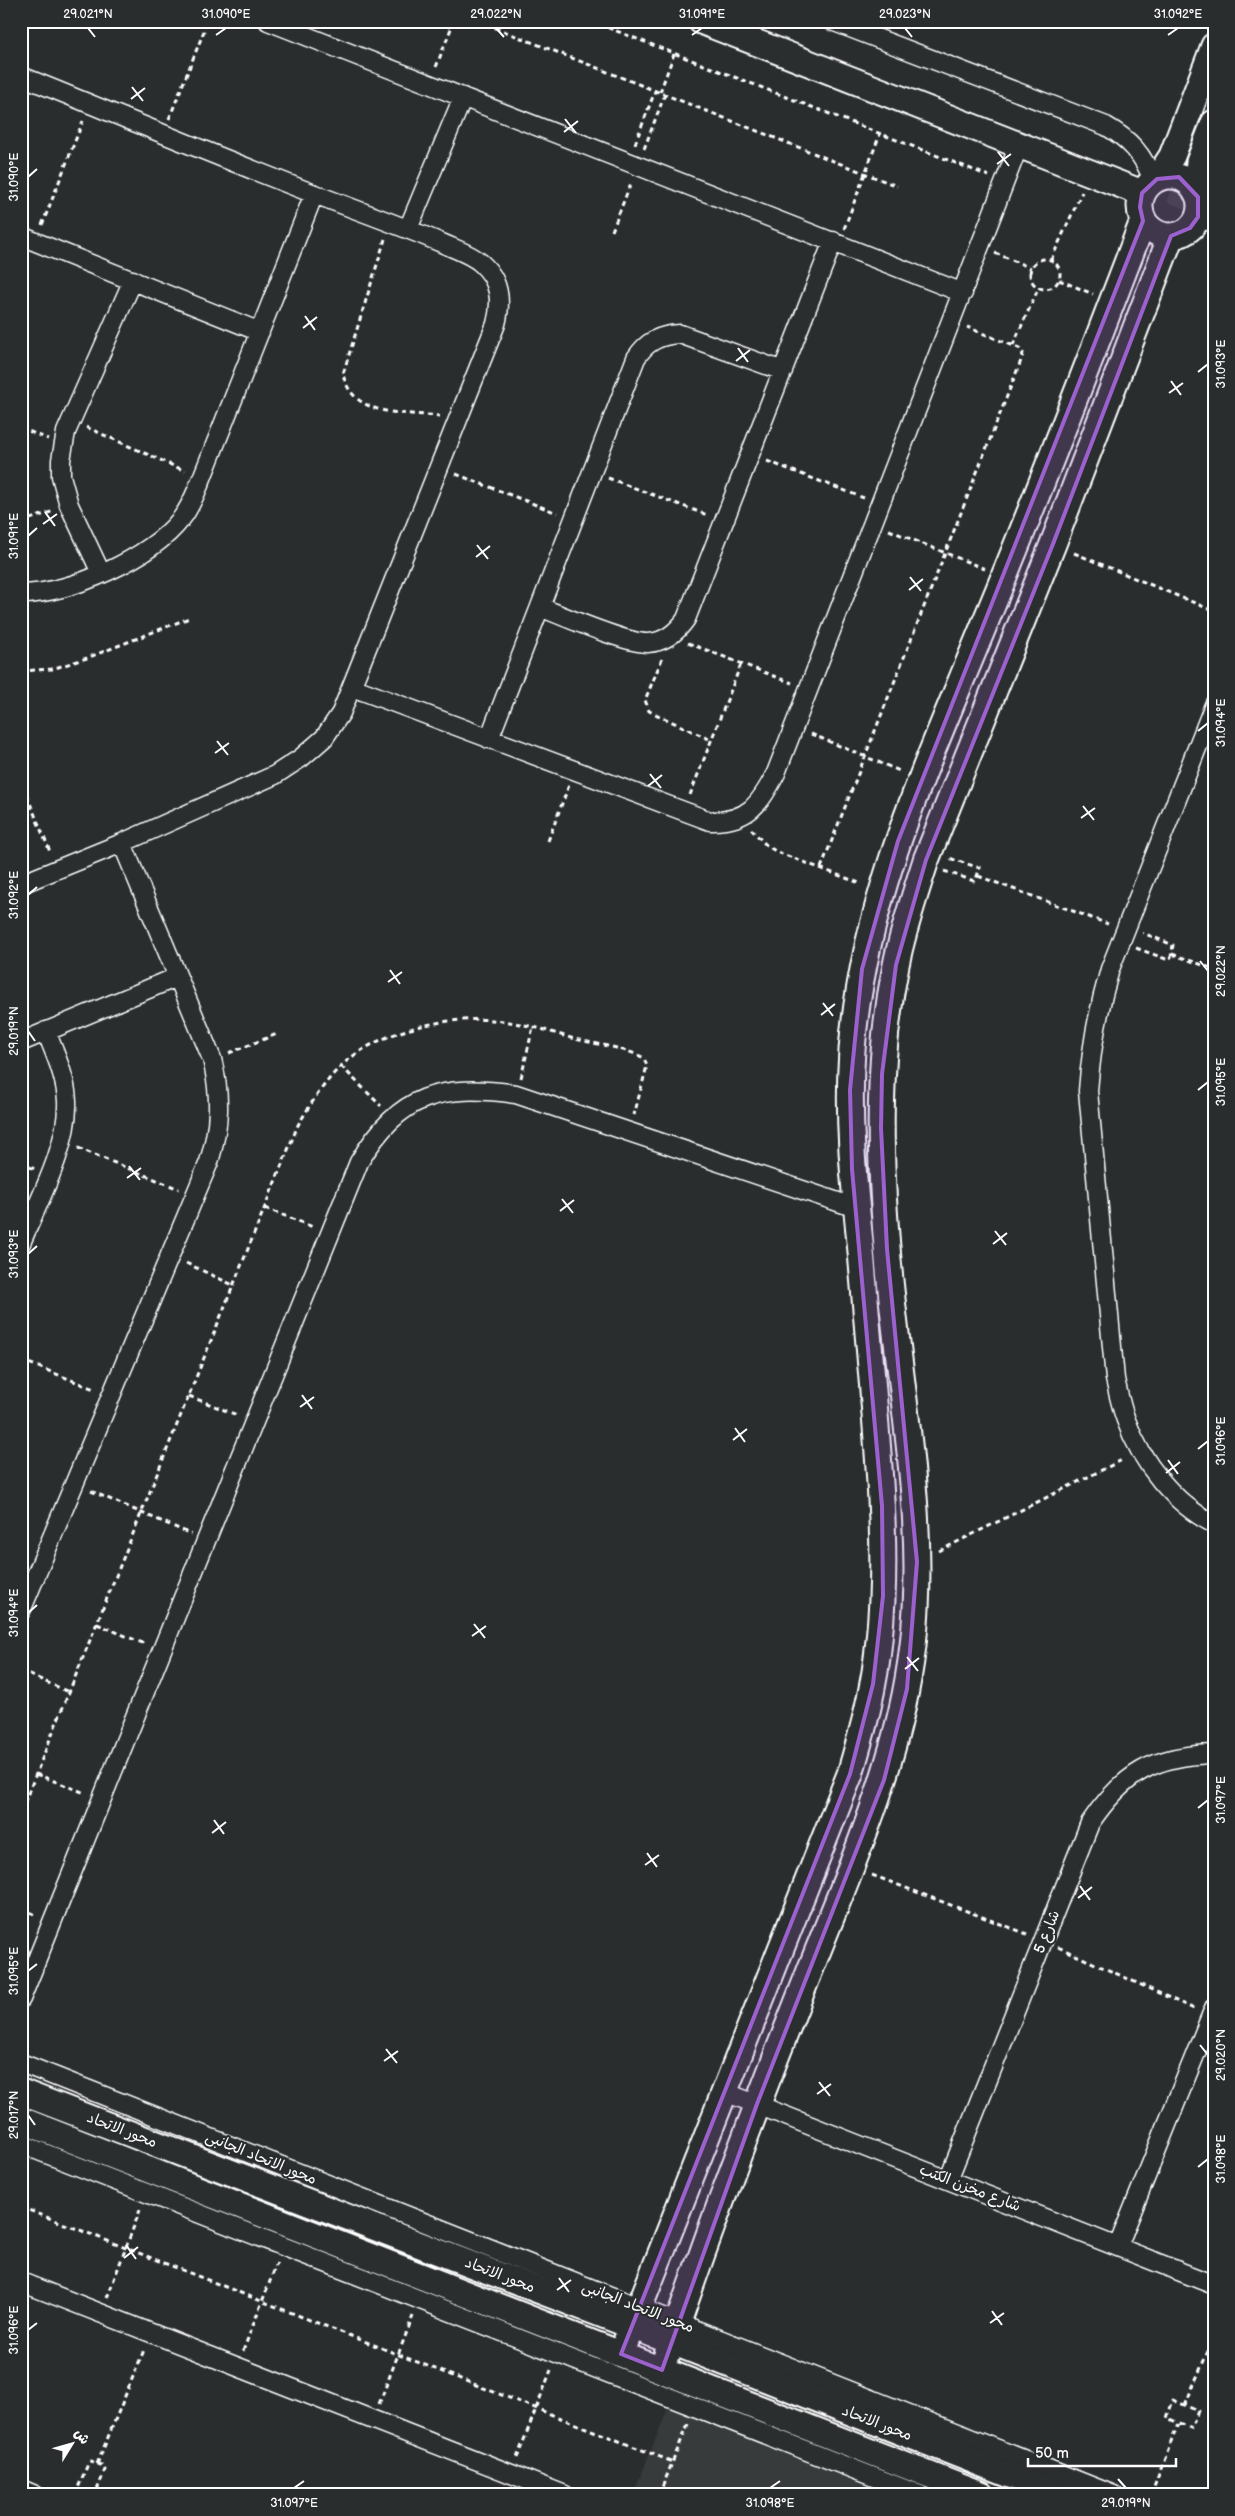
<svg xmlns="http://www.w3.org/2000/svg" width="1235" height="2516" viewBox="0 0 1235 2516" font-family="'Balsamiq Sans','Playpen Sans Arabic',sans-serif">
<rect width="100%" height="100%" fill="#2a2d2e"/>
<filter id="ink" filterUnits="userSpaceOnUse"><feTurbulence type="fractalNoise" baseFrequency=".02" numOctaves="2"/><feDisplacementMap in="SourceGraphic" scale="10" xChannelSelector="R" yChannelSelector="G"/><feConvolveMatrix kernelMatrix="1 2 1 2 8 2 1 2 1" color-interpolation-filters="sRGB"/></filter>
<g filter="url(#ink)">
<path fill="#373a3b" d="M1214 83V220L1167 202Z
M685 2366 1015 2495H633Z"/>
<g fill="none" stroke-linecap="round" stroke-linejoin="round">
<g stroke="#fff" stroke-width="21">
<path id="street" d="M268 21 963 293
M832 21 1106 126C1129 139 1144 155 1153 181
M21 76C120 116 218 157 317 195 359 211 402 226 444 244 455 249 471 254 481 263 500 280 502 301 496 324L341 713 324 738 301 758 275 775 122 843 21 884
M1198 217 1214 223
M408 229 463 97
M21 236 260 332
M101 573 69 505 61 476V460L66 432 133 280
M21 594C70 594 151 558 181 519 191 507 196 492 202 478L314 194
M540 607C563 616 627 644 648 643 665 642 677 632 686 619L833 241
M352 687 710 821C748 822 760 804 776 773L1019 145
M1214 705 1110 969C1098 1010 1091 1049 1088 1091L1115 1379C1118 1392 1121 1407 1126 1420 1141 1462 1174 1504 1214 1524
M489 739 636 358C647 341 660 335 680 334L783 371
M21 1042 177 977
M21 1243C38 1202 69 1146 67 1101 66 1077 55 1054 46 1031
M21 1611 209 1162C220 1126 221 1096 212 1059L122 843
M21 1999 359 1162C400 1093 441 1084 516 1094L856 1208
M21 2063 1114 2495
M725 2092 1214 2285
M21 2144 920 2495
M948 2180 1090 1823C1123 1774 1154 1755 1214 1754
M1118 2246 1214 2008
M21 2282 565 2495
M21 2489 35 2495"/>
</g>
<g stroke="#fff" stroke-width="29">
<path id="secondary" d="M701 21 1142 193
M1140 206a30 30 0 1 1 60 0a30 30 0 1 1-60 0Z
M1157 179 1172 156 1214 46
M1196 192 1199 162 1214 123
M21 2092 632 2326 1061 2495
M21 2120 981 2495
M621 2354 850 1774C863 1730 875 1686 879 1640 887 1564 881 1489 875 1414 870 1360 866 1306 861 1252 854 1185 847 1118 852 1050 863 896 932 754 989 613 1043 483 1093 352 1143 221
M662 2370C706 2236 757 2104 809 1973 851 1866 900 1760 913 1645 928 1514 897 1377 887 1247 879 1153 877 1058 896 965 903 929 915 895 926 860L1053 544 1171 236"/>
</g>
<path stroke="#fff" stroke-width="3" stroke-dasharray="5 4" stroke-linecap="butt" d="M478 21 897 186
M591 21 989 176
M436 67 454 21
M660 92 674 54
M169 119 208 21
M635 144 655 91
M644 149 665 94
M42 225 83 121
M844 229 880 134
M612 231 631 183
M385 239 343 374C353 418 403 412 439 416
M995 253 1031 268
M1030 274a15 15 0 1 1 30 0a15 15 0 1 1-30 0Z
M1051 260 1082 192
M1059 280 1093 294
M1013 345 1039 287
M86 427 185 471
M21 428 48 439
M767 461 864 498
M456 474 557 513
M608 478 707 515
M21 522 54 511
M889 530 985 569
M1074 553 1214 611
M688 643 792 683
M662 659 645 700 649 711 711 740
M21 671 52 669 87 658 189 618
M811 734 902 772
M21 789 27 796 51 854
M690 795 741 664
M751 829 766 845 777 852 862 884
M548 841 569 785
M821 868 1022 358 1023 353 1019 348 967 327
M944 871 974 881 976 879 980 868 949 858
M978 876 1108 924
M1136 948 1166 959 1171 957 1173 945 1143 933
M1172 954 1214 969
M229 1053 277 1034
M341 1066 381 1106
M521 1078 533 1027
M78 1148 179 1189
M21 1164 35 1169
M265 1208 313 1227
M186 1263 233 1285
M21 1360 94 1389
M189 1396 237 1415
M91 1491 191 1534
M939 1551 1124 1459
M97 1624 145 1644
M21 1671 69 1692
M36 1774 85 1793
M21 1811 298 1125C310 1105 323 1084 340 1067 383 1026 463 1011 520 1024 537 1027 554 1033 571 1038 594 1044 623 1047 644 1058L647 1066 634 1115
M872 1875 1027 1934
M21 1909 37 1915
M1058 1947 1194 2009
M21 2207 673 2462
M107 2298 140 2210
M243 2351 277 2263
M1173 2400 1198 2411 1191 2428 1167 2418Z
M379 2404 413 2316
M1185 2405 1214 2337
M517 2458 551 2370
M97 2464 144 2350
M75 2495 88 2464 91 2461 103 2466 105 2470 95 2495
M659 2495 688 2424
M1151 2495 1178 2424"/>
<use href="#street" stroke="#2a2d2e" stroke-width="18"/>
<use href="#secondary" stroke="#2a2d2e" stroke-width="25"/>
</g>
</g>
<path fill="#9c61cf" fill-opacity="0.2" stroke="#9c61cf" stroke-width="4" stroke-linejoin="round" d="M1179 177 1198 197V217L1190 228 1171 236 1053 544 926 860 896 965 882 1074 881 1128 887 1249 917 1562 907 1689 884 1780 757 2104 662 2370 621 2354 850 1774 873 1684 883 1596 882 1506 852 1169 850 1090 862 969 898 841 1143 221 1140 207 1142 193 1157 179Z"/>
<path fill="none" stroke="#fff" stroke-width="2" d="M88 28 95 37M496 28 504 37M905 28 912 37M216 35 226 28M692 35 702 28M1168 35 1178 28M132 87 143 101M131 99 145 88M565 119 576 133M564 132 578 121M998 152 1009 166M997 164 1011 154M28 177 37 169M305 316 315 330M303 328 317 317M738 348 748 362M736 361 750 350M1198 372 1208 364M1171 381 1181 395M1169 393 1183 383M45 512 55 526M43 524 57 514M28 536 37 528M477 545 488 559M476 557 490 546M910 577 921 591M909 590 923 579M1198 731 1208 723M217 741 228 755M215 753 229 743M650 774 661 788M648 786 662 775M1083 806 1094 820M1081 818 1095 808M28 895 37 887M1200 961 1208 971M390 970 400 984M388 982 402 972M823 1003 833 1016M821 1015 835 1004M28 1031 35 1041M1198 1090 1208 1082M129 1166 140 1180M127 1178 141 1168M562 1199 573 1213M560 1211 574 1200M995 1231 1006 1245M993 1244 1007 1233M28 1254 37 1246M302 1395 312 1409M300 1407 314 1397M735 1428 745 1442M733 1440 747 1429M1198 1449 1208 1441M1168 1460 1178 1474M1166 1473 1180 1462M28 1613 37 1605M474 1624 485 1638M472 1636 486 1626M907 1657 918 1671M905 1669 919 1658M1198 1808 1208 1800M214 1820 224 1834M212 1833 226 1822M647 1853 657 1867M645 1865 659 1855M1080 1886 1090 1900M1078 1898 1092 1887M28 1971 37 1964M1200 2045 1208 2055M386 2049 397 2063M384 2061 398 2051M819 2082 830 2096M817 2094 831 2084M28 2115 35 2125M1198 2167 1208 2159M126 2245 136 2259M124 2258 138 2247M559 2278 569 2292M557 2290 571 2280M992 2311 1002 2325M990 2323 1004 2313M28 2330 37 2323M1118 2479 1126 2488M294 2488 304 2481M770 2488 780 2481"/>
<g text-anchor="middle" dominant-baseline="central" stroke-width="4" stroke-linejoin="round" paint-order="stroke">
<g font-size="15" fill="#fff" stroke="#2a2d2e">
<text transform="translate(1047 1932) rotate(-68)">شارع 5</text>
<text transform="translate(122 2130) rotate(21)">محور الاتحاد</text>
<text transform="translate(261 2158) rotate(22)">محور الاتحاد الجانبى</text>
<text transform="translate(970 2188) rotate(21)">شارع مخزن الكتب</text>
<text transform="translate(500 2275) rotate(21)">محور الاتحاد</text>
<text transform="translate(638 2307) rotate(21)">محور الاتحاد الجانبى</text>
<text transform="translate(877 2423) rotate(21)">محور الاتحاد</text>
</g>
</g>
<rect width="1235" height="2516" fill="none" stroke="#2a2d2e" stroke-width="55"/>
<g transform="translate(72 2444) rotate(53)" stroke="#2a2d2e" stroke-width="4" paint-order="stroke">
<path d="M0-4L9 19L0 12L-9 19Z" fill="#ffffff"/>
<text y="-8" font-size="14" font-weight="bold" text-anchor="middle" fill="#ffffff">ش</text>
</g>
<path d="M1028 2458v8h148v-8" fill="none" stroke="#ffffff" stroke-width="2.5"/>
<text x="1035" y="2458" font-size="15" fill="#ffffff" stroke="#2a2d2e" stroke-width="4" paint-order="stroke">50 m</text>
<rect x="28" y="28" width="1180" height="2460" fill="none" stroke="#fff" stroke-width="2"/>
<g font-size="12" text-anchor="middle" fill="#fff">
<text x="88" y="18">29.021°N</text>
<text x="226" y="18">31.090°E</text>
<text x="496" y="18">29.022°N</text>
<text x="702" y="18">31.091°E</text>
<text x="905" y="18">29.023°N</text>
<text x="1178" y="18">31.092°E</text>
<text transform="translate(14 177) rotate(-90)" y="4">31.090°E</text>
<text transform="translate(1221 364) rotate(-90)" y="4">31.093°E</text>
<text transform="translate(14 536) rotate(-90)" y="4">31.091°E</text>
<text transform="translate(1221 723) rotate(-90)" y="4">31.094°E</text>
<text transform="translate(14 895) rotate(-90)" y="4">31.092°E</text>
<text transform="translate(1221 971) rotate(-90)" y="4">29.022°N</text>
<text transform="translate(14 1031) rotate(-90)" y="4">29.019°N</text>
<text transform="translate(1221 1082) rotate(-90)" y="4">31.095°E</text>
<text transform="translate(14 1254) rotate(-90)" y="4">31.093°E</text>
<text transform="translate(1221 1441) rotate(-90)" y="4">31.096°E</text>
<text transform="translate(14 1613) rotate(-90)" y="4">31.094°E</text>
<text transform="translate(1221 1800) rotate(-90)" y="4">31.097°E</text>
<text transform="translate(14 1971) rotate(-90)" y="4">31.095°E</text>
<text transform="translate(1221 2055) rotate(-90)" y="4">29.020°N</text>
<text transform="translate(14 2115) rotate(-90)" y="4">29.017°N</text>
<text transform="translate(1221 2159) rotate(-90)" y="4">31.098°E</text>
<text transform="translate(14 2330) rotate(-90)" y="4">31.096°E</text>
<text x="294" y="2507">31.097°E</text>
<text x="770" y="2507">31.098°E</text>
<text x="1126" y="2507">29.019°N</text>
</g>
</svg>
